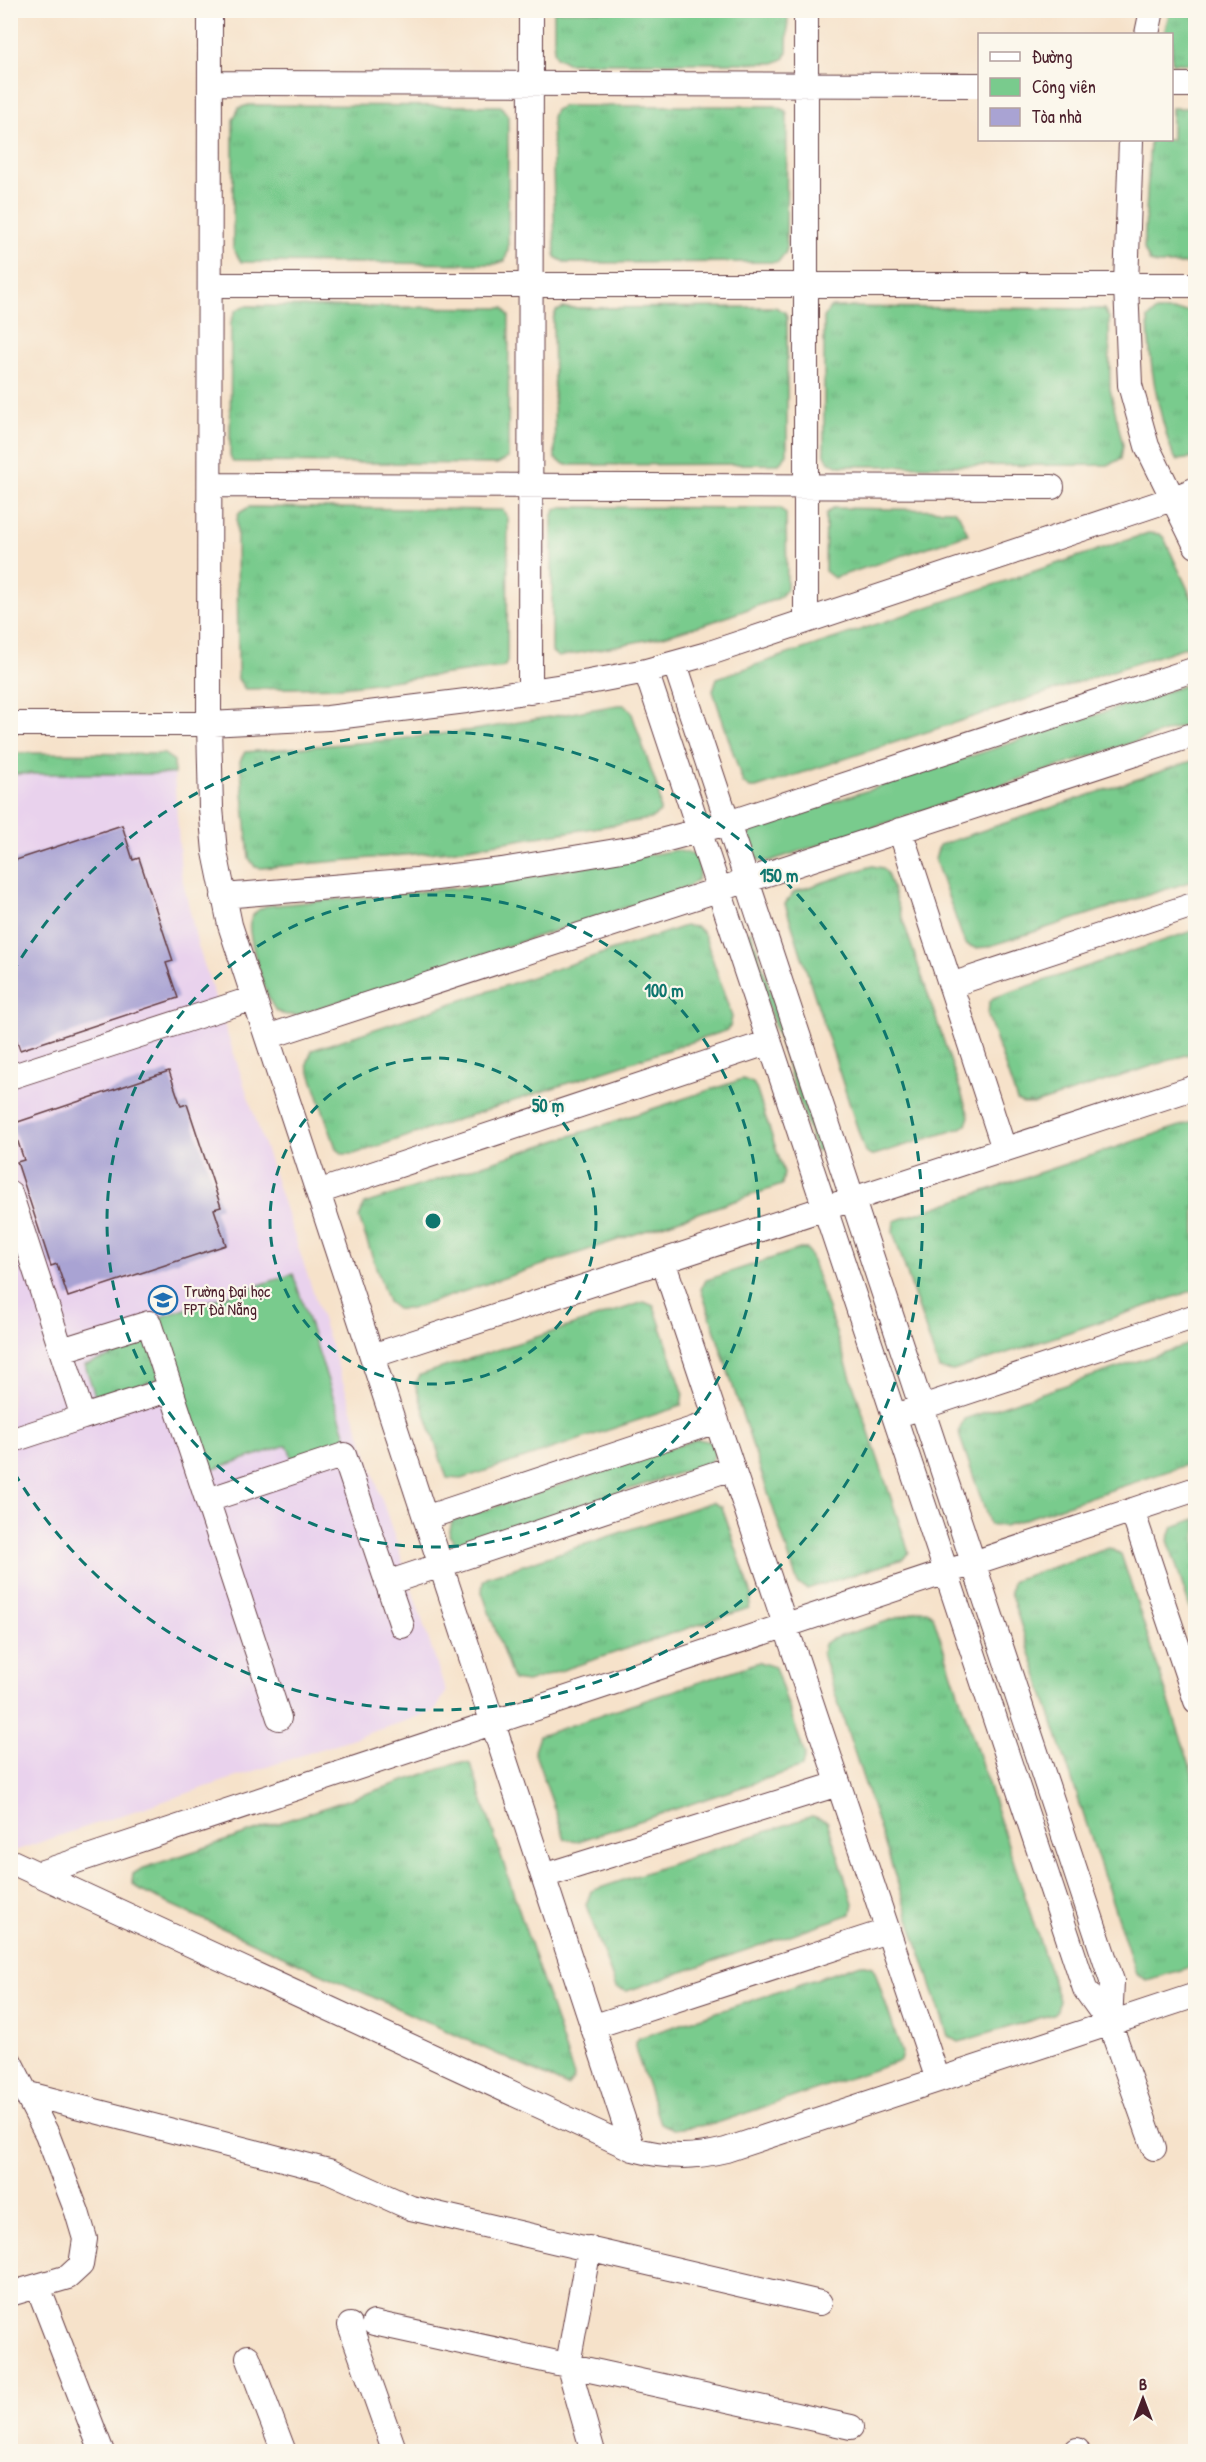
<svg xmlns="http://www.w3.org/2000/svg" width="1206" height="2462" viewBox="0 0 1206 2462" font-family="'Patrick Hand',sans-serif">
<defs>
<pattern id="grass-tufts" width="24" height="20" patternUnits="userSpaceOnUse" patternTransform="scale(1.5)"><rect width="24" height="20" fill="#79cb8d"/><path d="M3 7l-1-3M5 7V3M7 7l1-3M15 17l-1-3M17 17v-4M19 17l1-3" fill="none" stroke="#6aae7a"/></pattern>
</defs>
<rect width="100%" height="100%" fill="#fbf7ec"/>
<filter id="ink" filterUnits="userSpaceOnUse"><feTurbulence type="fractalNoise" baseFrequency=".0167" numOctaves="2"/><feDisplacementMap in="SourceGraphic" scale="12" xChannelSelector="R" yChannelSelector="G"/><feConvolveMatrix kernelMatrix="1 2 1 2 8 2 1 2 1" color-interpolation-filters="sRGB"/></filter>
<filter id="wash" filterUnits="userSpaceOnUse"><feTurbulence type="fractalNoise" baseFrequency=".008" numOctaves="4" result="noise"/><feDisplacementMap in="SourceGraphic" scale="24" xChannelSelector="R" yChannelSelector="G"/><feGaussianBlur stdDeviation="1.35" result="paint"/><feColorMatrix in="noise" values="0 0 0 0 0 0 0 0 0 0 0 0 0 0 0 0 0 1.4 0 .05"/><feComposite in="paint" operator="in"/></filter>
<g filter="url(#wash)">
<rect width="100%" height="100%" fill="#f6e2ca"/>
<path fill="#e9d2ed" d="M11 774H174L181 873 198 946 446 1692 435 1711 17 1850H11Z"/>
<path fill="url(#grass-tufts)" stroke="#62755c" stroke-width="1.5" d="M1170 10 1195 11V64L1172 63V34H1164Z
M554 11H788L787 52 785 58 774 63H567L556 57 554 51Z
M249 105 501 106 508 116V250L505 261 495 264 241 262 233 248V120L239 108Z
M775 106 785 110 787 115 786 252 778 262 566 263 555 257 552 117 555 110 564 106Z
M1172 108H1195V264H1158L1150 262 1144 249 1150 140H1172Z
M245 306 504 308 509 316 508 458 497 464 233 462 230 455 231 322 236 310Z
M775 307 785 312 787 317V454L779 464 566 465 555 459 553 319 556 311 564 308Z
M830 307 1104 309 1109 318 1110 389 1123 445 1121 459 1108 465 841 466 829 462 824 452V318Z
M1156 311H1195L1196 458 1177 460 1173 455C1157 409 1149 366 1148 318Z
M249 507 503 510 508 518 507 662 504 667 342 687 245 689 238 679 237 519 239 513Z
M564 507 780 508 786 514 787 589 779 598 709 623 656 638 558 657 552 652V518L555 510Z
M833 508 953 510 959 515 968 534 834 578 825 571 826 514Z
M1148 533 1160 534 1164 538 1195 605V644L756 788H750L743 783 713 691 717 678Z
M618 705H624L631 711 659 793 660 812 650 819 449 851 261 868 255 867 249 858 240 761 245 752 391 740 474 730Z
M11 753 164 754 174 761V774H11Z
M1195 760V880L987 947 975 948 965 944 935 860 939 845Z
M872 866 883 868 887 873 969 1116 966 1125 961 1128 871 1156 865 1152 785 904 794 892Z
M685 926 697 927 704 934 732 1017 730 1027 725 1031 354 1154H343L336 1148 307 1064 312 1050Z
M1195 930V1052L1035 1104H1023L1017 1101 988 1016 989 1003 993 998Z
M751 932 823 1149 816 1151 744 934Z
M743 1079 753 1083 756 1088 784 1173 782 1185 411 1309H397L388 1302 359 1218 364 1204Z
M1195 1121V1290L953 1371 939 1369 893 1232 894 1221Z
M800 1249H807L809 1252 909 1552 903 1559 807 1589 798 1584 701 1289 706 1280Z
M644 1302 654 1306 683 1392 681 1406 461 1479 447 1478 415 1384 420 1375Z
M145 1329 161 1378 96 1399 85 1365 112 1356 107 1342Z
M1195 1342V1462L1004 1526 990 1525 960 1437 959 1430 964 1419Z
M698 1439 712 1442 716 1452 711 1462 706 1464 465 1544 455 1543 449 1535 452 1521Z
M712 1502 722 1507 752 1595 749 1608 527 1682 513 1680 482 1592 483 1581 487 1577Z
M1195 1519H1196L1195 1624 1168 1540 1173 1527Z
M1109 1548 1121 1554 1195 1781V1966L1147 1980 1136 1974 1010 1592 1012 1582 1017 1579Z
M921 1610H926L933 1616 1059 2000 1057 2010 1053 2014 959 2042 948 2036 822 1654 824 1644 829 1640Z
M759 1662 775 1667 805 1755 802 1767 579 1841 565 1839 534 1751 539 1736Z
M461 1762 470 1764 472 1768 574 2076 573 2080 567 2086 139 1890 132 1883 133 1874 141 1869Z
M812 1816 827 1821 853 1903 851 1914 627 1991 616 1988 586 1905 591 1891Z
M861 1964 872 1967 875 1972 902 2053 900 2061 714 2124 674 2129 660 2123 636 2052V2042L639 2038Z"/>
<path fill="#79cb8d" stroke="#62755c" stroke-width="1.5" d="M1195 682V722L770 861H760L750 853C747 842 746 833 757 827Z
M676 850 695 855 700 869 698 879 688 887 298 1015C290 1015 282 1016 276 1010 267 1003 247 934 250 922 252 914 258 909 266 906L478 886Z
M293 1274 349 1445 294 1463 287 1445 208 1471 158 1318Z"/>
<g id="blocks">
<path fill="#a9a3d3" d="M122 825 133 860 139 858 173 961 166 963 178 998 20 1050 10 1021V862Z
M169 1071 181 1106 187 1104 221 1207 214 1209 226 1245 68 1297 57 1264 51 1266 17 1162 24 1160 12 1124Z"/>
</g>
</g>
<g filter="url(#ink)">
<use href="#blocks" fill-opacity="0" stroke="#643c43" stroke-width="1.5"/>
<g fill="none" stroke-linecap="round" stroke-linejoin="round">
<g stroke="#643c43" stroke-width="26">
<path id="minor" d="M210 10 209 724 211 808 215 852 230 925 254 998 633 2149
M1147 34 1152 10
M210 83 980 85
M1172 85H1196
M1131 140 1126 285 1130 385 1147 446 1196 546
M210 285H1196
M210 485 1052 487
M806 619V10
M675 664 1112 1981 1110 2024
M646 671 1085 1989 1110 2024 1154 2148
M530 692 531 10
M10 724H209L328 718 466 701 589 682 646 671 707 654 1172 499 1196 489
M900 830 1004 1149
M223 896 428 879 502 870 634 848 728 823 1196 669
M951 985 1196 904
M267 1037 1196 734
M10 1077 254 998
M318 1192 770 1042
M10 1193 83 1417 10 1441
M663 1261 938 2080
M62 1350 149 1323 279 1718
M372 1356 1196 1087
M907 1412 1196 1316
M83 1417 171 1389
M208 1500 344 1455 402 1626
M1132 1510 1196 1701
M425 1518 717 1421
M387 1583 732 1468
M12 1862 633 2149C666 2158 694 2158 726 2150L1196 1995
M37 1874 1196 1489
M543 1876 838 1784
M592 2027 887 1931
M10 2062 47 2134 77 2212 85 2239 81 2265 68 2277 10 2294
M29 2094 329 2171 411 2208 820 2303
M589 2248 568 2364 593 2452
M38 2287 102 2452
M374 2323 851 2427
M350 2325 395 2452
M248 2357 284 2452
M1077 2450V2452"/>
</g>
<use href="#minor" stroke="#fff" stroke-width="24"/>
</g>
</g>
<g fill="none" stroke="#0f766e" stroke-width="3" stroke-dasharray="10 8">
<circle cx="433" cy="1221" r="163"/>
<circle cx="433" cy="1221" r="326"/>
<path d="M12 973A489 489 0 1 1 12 1469"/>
</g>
<defs>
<g id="university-ring" transform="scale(1.5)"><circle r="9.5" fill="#fbf7ec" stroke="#1f6fb2" stroke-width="1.5"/><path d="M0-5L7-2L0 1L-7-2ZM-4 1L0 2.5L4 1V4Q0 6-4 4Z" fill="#1f6fb2"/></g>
</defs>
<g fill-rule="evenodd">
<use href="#university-ring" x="163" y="1300"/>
</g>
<g text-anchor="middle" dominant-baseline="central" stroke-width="4.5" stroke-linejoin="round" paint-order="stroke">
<g font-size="16" fill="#4a1f2b" stroke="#fbf7ec" text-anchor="start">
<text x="184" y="1291">Trường Đại học<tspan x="184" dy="18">FPT Đà Nẵng</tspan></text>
</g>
</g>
<circle cx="433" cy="1221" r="9" fill="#0f766e" stroke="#fbf7ec" stroke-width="3"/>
<g font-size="18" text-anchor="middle" font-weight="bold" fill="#0f766e" stroke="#fbf7ec" stroke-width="4.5" stroke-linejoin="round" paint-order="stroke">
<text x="779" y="882">150 m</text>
<text x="664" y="997">100 m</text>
<text x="548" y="1112">50 m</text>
</g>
<rect width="1206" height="2462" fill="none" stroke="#fbf7ec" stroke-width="36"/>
<rect x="978" y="33" width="195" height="108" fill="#fbf7ec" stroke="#b4a19f" stroke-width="1.5"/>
<rect x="990" y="52" width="30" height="9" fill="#ffffff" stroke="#b4a19f" stroke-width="1.5"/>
<text x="1032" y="63" font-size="18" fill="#4a1f2b">Đường</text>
<rect x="990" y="78" width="30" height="18" fill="#79cb8d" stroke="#b4a19f" stroke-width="1.5"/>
<text x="1032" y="93" font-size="18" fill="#4a1f2b">Công viên</text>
<rect x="990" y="108" width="30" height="18" fill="#a9a3d3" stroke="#b4a19f" stroke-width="1.5"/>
<text x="1032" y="123" font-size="18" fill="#4a1f2b">Tòa nhà</text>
<g transform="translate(1143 2399)" stroke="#fbf7ec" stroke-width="4.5" paint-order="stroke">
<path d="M0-4.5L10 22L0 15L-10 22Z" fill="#4a1f2b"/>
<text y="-9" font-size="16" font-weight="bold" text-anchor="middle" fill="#4a1f2b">B</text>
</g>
</svg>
